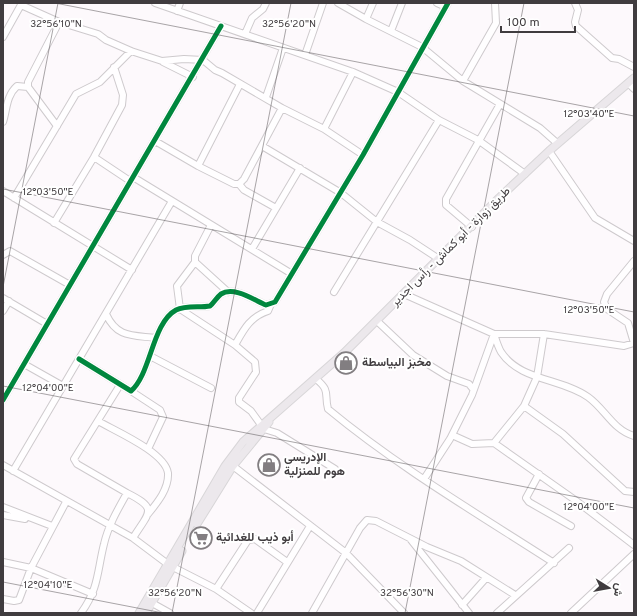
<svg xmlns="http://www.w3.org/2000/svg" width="637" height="616" viewBox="0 0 637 616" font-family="Overpass,Vazirmatn,sans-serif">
<rect width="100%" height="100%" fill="#fdf9fc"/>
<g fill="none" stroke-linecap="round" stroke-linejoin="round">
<g stroke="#cecacd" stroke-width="8">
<path id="minor" d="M155 3 353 72 398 92 439 120 478 140 525 174
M338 3 366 19
M373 3 366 19 422 47 463 81 540 128 557 143
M437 3 446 7
M575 3 578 10 575 22 576 26 612 58 619 59 634 67
M21 5 59 22 98 34 106 40 131 51 162 61 184 59 203 60 215 70 222 73 282 108 324 129
M177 11 180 3
M391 31 402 3
M245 34 252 18 263 9 266 3
M3 37 22 3
M305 55 323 3
M163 62 193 77
M353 72 324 129 363 155
M463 81 496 23 495 3
M628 83 634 89
M266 97 283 48
M3 122C7 110 6 96 17 86L28 87
M57 126 28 87V82L59 22
M155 141 198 166 240 84
M262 146 341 193 377 222 410 240 439 259
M549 151 595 218 634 241
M94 157 130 181
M198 166 234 184H239L244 179 282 108
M133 177 292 274
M239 184 244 190 276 208
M3 191 132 270
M14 198 76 94 100 82 131 51
M54 223 94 157 122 105 123 95 114 67
M211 225 195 256V262L228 292
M472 227 446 205V199L500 104
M252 249 300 168
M3 255 10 251 70 285
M334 292 439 120
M404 294 494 334H544L624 346 634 343
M3 298 47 324
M180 309 235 345 255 362 256 372 239 398V402L251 411 264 429 277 433 335 469
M180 309 177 286 195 262
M3 311 9 301
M106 314C117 338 132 335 156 338
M377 321 413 355 447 376 469 384 473 389
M544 334 537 377 524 406 494 443 575 500 634 545
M634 343 628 323 607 309 604 302 607 294 634 261
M235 345C244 329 250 317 268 311L271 304
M150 356 211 388
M79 359 131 391C151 374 152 323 176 310 186 305 200 308 210 306 214 303 216 298 221 294 234 286 254 300 266 305L275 302 363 155 448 3
M24 364 63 386
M316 379C331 391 324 394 328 409 398 467 478 514 554 563
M131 391 160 410 163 417 148 449
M3 400 221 26
M524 406 563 434 625 491 634 492
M98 421C115 431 165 452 168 473 169 489 157 503 148 514
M452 435 472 444 494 443
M3 465 133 538 169 565 216 589 251 613
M233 466 346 553 404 613
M13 471 172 201
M539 474 526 498 529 502 571 526
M424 479 450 439 472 395 494 334C496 340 498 347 501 352 520 381 561 378 588 397 605 409 613 430 634 436
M127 493C159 509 149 512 133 538
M3 507 52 526
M3 515 25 519
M411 540 469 613
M3 562 31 568 93 594
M216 589 248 540 255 539 287 562
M3 599 14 601 19 600 31 568 66 502
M152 603 170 613
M462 605 486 578
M81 613C99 588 97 572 104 544 108 526 118 509 127 493L77 464 74 459 120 385
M257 613 310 526
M312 613 360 528 367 520 376 521 427 547 461 561 515 595
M497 613 569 548
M571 613 634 554"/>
</g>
<g stroke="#d8d6d8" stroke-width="9">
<path id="major" d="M197 524 233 466 269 422
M139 613 225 466 243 442 344 353 499 198 549 151 634 78
M146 613 182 551"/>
</g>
<use href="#minor" stroke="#fffeff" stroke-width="6"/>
<use href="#major" stroke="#ece8ec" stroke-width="7"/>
<g stroke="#fff" stroke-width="8">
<path id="cycleway" d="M79 359 131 391C151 374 152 323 176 310 186 305 200 308 210 306 214 303 216 298 221 294 234 286 254 300 266 305L275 302 363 155 448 3
M3 400 221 26"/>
</g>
<use href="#cycleway" stroke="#00873e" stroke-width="5"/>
</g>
<path fill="none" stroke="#403c3f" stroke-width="1" stroke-opacity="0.45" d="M55 3 634 116M3 189 634 312M3 287 58 3M3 386 634 508M3 582 163 613M172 613 291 3M405 613 524 3"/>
<defs>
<g id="shop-ring" transform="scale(1.15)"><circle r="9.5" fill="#fff" stroke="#827e81" stroke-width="1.5"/><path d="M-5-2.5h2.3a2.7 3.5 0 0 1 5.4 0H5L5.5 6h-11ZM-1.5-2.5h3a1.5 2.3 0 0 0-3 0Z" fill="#827e81"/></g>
<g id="supermarket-ring" transform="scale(1.15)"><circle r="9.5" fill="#fff" stroke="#827e81" stroke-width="1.5"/><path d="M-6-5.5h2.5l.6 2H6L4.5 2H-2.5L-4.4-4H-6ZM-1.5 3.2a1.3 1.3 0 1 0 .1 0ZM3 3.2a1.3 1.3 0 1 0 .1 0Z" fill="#827e81"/></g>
</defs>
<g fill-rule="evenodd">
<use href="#shop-ring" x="346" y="363"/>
<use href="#shop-ring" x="269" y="465"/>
<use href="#supermarket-ring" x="201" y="538"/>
</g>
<g text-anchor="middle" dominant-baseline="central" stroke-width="4" stroke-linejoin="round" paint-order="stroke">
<g font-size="12" fill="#403c3f" stroke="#fff">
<text transform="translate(451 247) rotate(-45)">طريق زوارة - أبو كماش - رأس اجدير</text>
</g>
<g font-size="12" font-weight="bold" fill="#403c3f" stroke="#fff" text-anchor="start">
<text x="362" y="363">مخبز البياسطة</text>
<text x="284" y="458">الإدريسي<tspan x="284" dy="14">هوم للمنزلية</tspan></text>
<text x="216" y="538">أبو ذيب للغدائية</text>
</g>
</g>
<g font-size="10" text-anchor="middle" fill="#403c3f" stroke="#fff" stroke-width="4" stroke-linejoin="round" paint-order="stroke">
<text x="56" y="27">32°56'10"N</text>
<text x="289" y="27">32°56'20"N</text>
<text x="589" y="117">12°03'40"E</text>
<text x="48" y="195">12°03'50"E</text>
<text x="589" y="313">12°03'50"E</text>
<text x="48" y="391">12°04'00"E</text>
<text x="589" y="510">12°04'00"E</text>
<text x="48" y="588">12°04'10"E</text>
<text x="175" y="596">32°56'20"N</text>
<text x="407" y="596">32°56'30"N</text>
</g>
<rect width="637" height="616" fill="none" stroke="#403c3f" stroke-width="8"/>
<g transform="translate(609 588) rotate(101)" stroke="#ffffff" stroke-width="3" paint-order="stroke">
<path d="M0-3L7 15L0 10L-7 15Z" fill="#403c3f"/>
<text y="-6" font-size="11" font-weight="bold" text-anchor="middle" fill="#403c3f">ش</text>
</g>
<path d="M501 26v6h74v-6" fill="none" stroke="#403c3f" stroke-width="2"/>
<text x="507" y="26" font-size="12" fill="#403c3f" stroke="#ffffff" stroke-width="3" paint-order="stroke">100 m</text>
</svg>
